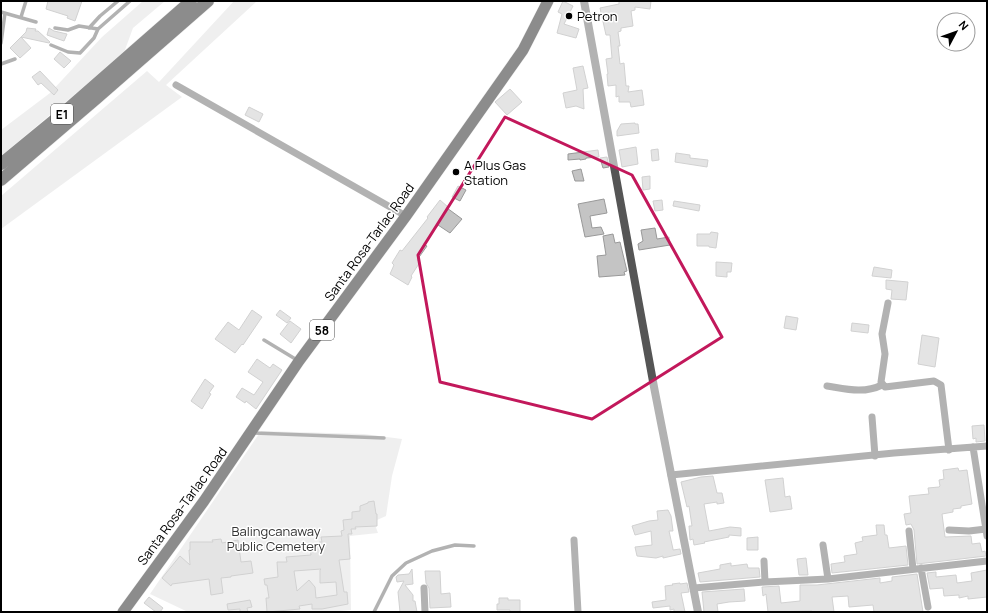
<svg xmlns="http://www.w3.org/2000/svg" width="988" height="613" font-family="Manrope,sans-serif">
<rect width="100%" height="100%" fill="#fff"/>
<path fill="#dcdcdc" d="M143,1H165L133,28L122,58L93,79L1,156V130L50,93L102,37Z
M234,1H257L166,85L182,97L1,229V196L147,71L159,82Z
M261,431L364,434L402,439L392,476L386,516L377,520L375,525L378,533L350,536L351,610L330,612H188L150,594Z"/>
<path fill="#c4c4c4" stroke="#999" fill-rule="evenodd" d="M48,1H82L75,21L67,18L68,16L46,9Z
M563,1L573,6L564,24L579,29L576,38L557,33L562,14L558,12Z
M619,1H651L650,9L635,7V10L631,11L633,26L621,28V31L618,32L620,46H618L620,64L624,63L626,86H629L628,92L642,90L644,105L631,107L630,102H619V96L616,97V85L608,86L607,74H608L606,59L612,58L610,35H606L600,8L619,4Z
M27,28L36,29L35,31H38L50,42L49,43L21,37L26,32Z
M49,28L54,31L67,34L64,41L47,35Z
M21,37L31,48L20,58L10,48Z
M60,52L71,61L64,68L54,59Z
M583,66L588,88L583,89L584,109L576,106L566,108L563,93L577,90L573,68Z
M40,71L58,90L54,95L41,83L38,85L32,77Z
M510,89L522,102L507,115L495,102Z
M249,107L263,114L259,122L245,115Z
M635,123V124H638L639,133L617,136V131L621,124Z
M636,147L638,164L622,167L619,150Z
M658,149L659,160L652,161L651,150Z
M598,150L599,157L586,158V159L580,160V159L568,160V154Z
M676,153L690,155V158L708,160L707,167L675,162Z
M607,157L609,167L603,168L600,158Z
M581,169L584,181H575L572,171Z
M650,176V189L643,190L642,177Z
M458,186L466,190L460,201L452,197Z
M604,199L607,213L590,216L592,228L601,227L604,234L585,237L578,204Z
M440,200L448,207L447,208L462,219L450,233L438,225L423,244L427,246L417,260L420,262L411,276L412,277L408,285L390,274L394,265L392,263L400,250L402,251L428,218L427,217Z
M662,200L663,210L655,211L653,201Z
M674,201L700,205L699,211L673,206Z
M655,228L657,239L669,237L670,245L639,250L638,244L643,241L641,230Z
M711,232L718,233L716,248L709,247V246H697V234H710Z
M613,234L615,243L620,242L627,271L624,272L625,275L599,277L597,256L606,255L603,236Z
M716,262L732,263L731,272H727V277L716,276Z
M874,267L892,270L891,278L872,276Z
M886,280L908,282L906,300L891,299L892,290L886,289Z
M252,310L262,317L243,345L242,344L235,353L215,339L228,322L239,330Z
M280,310L291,318L287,323L276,315Z
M786,316L798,318L796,330L784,328Z
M290,321L301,329L291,343L280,334Z
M852,323L869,325L868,333L851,331Z
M922,335L939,338L935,367L918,364Z
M257,359L270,368L273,364L282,370L256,409L246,401L245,403L236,397L242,388L254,395L263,382L248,372Z
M205,379L214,386L209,393L211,394L202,409L191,401Z
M984,425L985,441L976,442V438L973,439L972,426Z
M958,468L959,471L967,470L972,504L961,506V508L953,509V512L942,514L945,537L971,536L972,544L980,543L982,552L985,551L986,556L917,564L914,530L911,524L906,525L904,514L911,513L909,496L929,494L928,488L939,487L940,486L939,480L944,479L943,470Z
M713,476L717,493H722L724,503L717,504V502L704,504L709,531L730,527L741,528V536L729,535V537L704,542L705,543L694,545L693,539L690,540L689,526H692L689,506L687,507L681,482L701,477Z
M783,478L785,497L790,496L792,509L770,512L765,480Z
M374,501L376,514H377V526L355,527L356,529H351L352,534H348L350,559L339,560L344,592H347L348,604L322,609H312V604L299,606L300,609L267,612L266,598H269L267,585H265L264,579L278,577L277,562H287L286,557L311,555L310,545L319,544V542H322L321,537L342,536L341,531L344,530L343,520L352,519V512L360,511V506L368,503V502ZM321,569L320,570V583L336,582L337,595L316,598L315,587L309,580L297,591L294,571Z
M668,510L671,516L673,531H669L673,549V550L680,549L681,554L663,558V556L656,558L637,556L635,547L652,545L651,531L635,535L632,526L649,521L658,520L657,511Z
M876,525H884L885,535H887L889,548L906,546L908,565L832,573L831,564L845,562L844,556L857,554L855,543L863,541L862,537L877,535Z
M758,537V550H747V538Z
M221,539L222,543L238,540L241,562L251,561L253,573L231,576V577L221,578L223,593L211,595L209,579L172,584L171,586L162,578L180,556L190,565L189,550H190V542H213L212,540Z
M806,558L808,575H799L797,559Z
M731,563V566L747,564L748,568H759L760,577L700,582L698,573L720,569V565Z
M412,569L413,584L405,585L413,595V601H415L417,612H400L398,592L404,581L397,582L396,577L398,575L409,574Z
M987,570V597L968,599V596L959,598V595L944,596L943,588L930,589L927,573L936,572V577L956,575L957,583L972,581L971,573Z
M425,571H440L441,594L450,593L451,607L430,608L429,588L426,583Z
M917,574L923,612H874L873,605L849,607L848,596L832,597L834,612H812V611L768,612L766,594L763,596L762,587L779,586L781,603L800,601V585H817L880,578V583L892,581V577Z
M680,583V584L687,583L689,592L681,593L685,612H674V609L670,610V606L653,608L652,602L666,600L665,586L673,585L672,584Z
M744,589L745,601L729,602L717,604L718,612H704L702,592Z
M149,597L163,608L160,612H156L144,603Z
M499,598H508V600H520V612H510V610H497V604H499Z
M250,600L252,607L247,608L248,612H240V609L228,610L227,604Z"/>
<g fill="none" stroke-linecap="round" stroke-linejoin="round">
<defs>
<path id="trunk" d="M123,612L204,501L299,361L406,216L523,50L548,1"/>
<path id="motorway" d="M1,164L62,114L191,1
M1,180L97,98L208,1"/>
</defs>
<use href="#trunk" stroke="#dbdbdb" stroke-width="12"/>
<use href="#motorway" stroke="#dbdbdb" stroke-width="13"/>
<path stroke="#555" stroke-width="3.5" d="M1,12L36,22
M21,17L26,1
M55,28L68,30L79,26L98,29
M89,28L100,16L118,1
M1,43L5,13
M51,45L68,52L80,53L94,38L98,29L130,1
M1,64L15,59
M264,340L297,360
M253,433L384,438
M374,612L392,576L406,563L432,551L455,545L474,546"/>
<path stroke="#555" stroke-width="7" d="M176,85L406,216
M888,303L882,334L885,354L881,382L885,387L934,381L941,385L949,450
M827,386C846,389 864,394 882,385
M872,417L875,456
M973,447L987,536
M671,475L894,453L987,446
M949,530L969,531L986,529
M909,531L913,569
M574,540L578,612
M823,545L828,579
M764,561L765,582
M921,568L928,607
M424,588L425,612
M694,588L765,582L828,579L987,561"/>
<path stroke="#555" stroke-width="8" d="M584,1L654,387L698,612"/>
<use href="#trunk" stroke="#000" stroke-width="11"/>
<use href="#motorway" stroke="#000" stroke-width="12"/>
</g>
<path d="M0 0H988V613H0ZM505,117L632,175L722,337L592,419L440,382L418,255Z" fill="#fff" fill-opacity=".55" fill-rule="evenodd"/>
<path fill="none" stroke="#c2185b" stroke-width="3" stroke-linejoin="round" d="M505,117L632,175L722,337L592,419L440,382L418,255Z"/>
<g fill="#000" stroke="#fff" stroke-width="1.5">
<circle cx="569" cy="16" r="4"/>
<circle cx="456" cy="172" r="4"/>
</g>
<g text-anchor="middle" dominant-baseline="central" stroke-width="3" stroke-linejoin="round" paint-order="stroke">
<g fill="#fff" stroke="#4c4c4c" stroke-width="1">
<rect x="51" y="104" width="22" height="20" rx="3"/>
<rect x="310" y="320" width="24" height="20" rx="3"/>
</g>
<g font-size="12" font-weight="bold" fill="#000">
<text x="62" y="114">E1</text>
<text x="322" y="330">58</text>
</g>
<g font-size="13" fill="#000" stroke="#fff" text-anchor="start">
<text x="577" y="16">Petron</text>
<text x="464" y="165">A Plus Gas<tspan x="464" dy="15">Station</tspan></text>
</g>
<g font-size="13" fill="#000" stroke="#fff">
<text transform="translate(369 242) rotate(-54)">Santa Rosa-Tarlac Road</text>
<text transform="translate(182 506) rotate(-54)">Santa Rosa-Tarlac Road</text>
</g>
<g font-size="13" fill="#333" stroke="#fff">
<text x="276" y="531">Balingcanaway<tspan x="276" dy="15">Public Cemetery</tspan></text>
</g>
</g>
<rect width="988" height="613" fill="none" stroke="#000000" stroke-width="4"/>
<g transform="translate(956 32) rotate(49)"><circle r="19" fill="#ffffff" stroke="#999999"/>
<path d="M0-3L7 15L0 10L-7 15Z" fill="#000000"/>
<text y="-6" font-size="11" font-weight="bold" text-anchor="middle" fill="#000000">N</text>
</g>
</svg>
